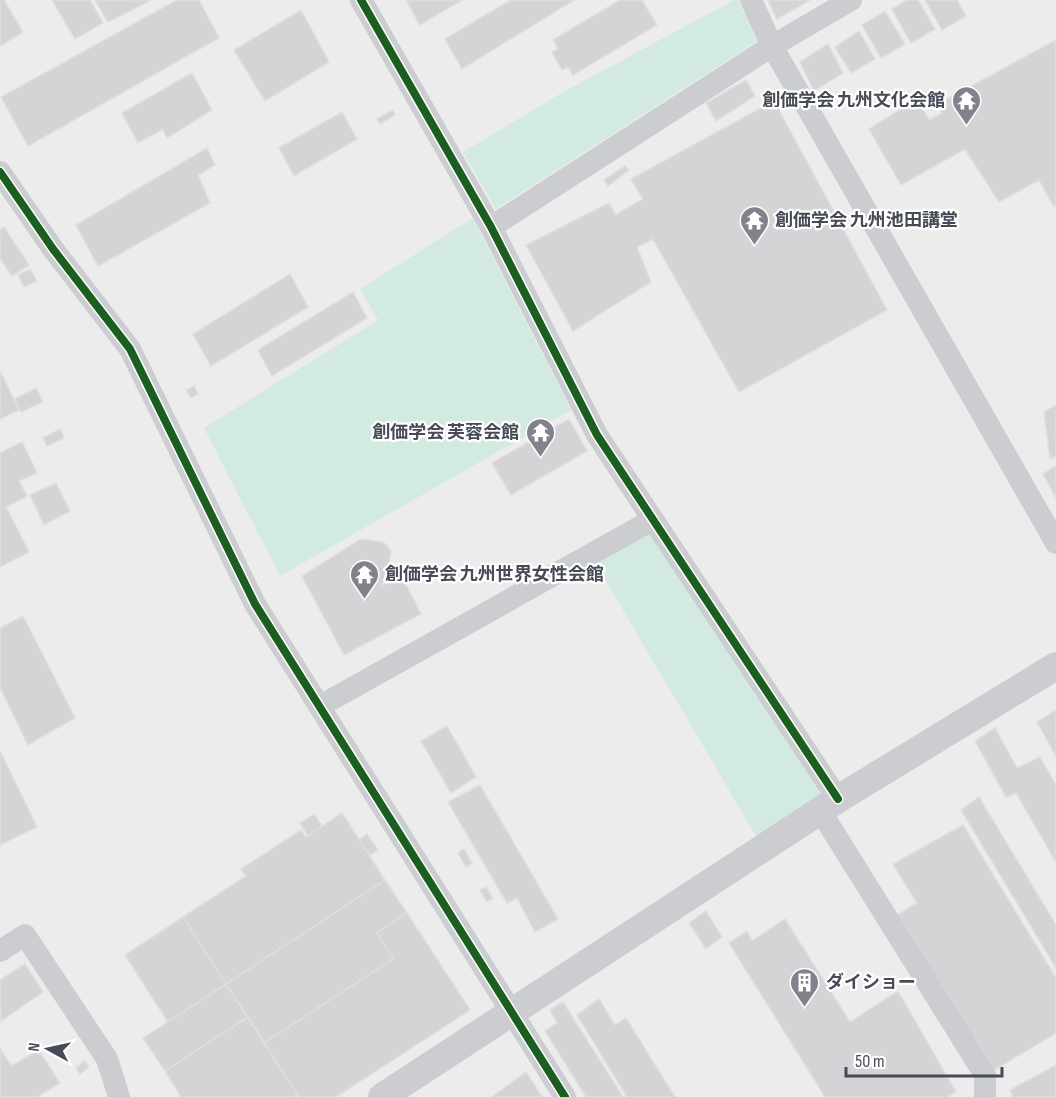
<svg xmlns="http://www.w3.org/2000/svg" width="1056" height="1097" font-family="'Sofia Sans Condensed','Noto Sans JP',sans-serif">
<rect width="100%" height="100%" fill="#edecec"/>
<path fill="#d2eae0" d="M734,0H738L757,41L496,209L463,152L565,91Z
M473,218L571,410L280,576L204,428L378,320L360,289Z
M650,531L823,795L758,839L594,561Z"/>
<path fill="#d4d4d7" stroke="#dededf" stroke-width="1.5" d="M0,0H4L23,32L0,46Z
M52,0H90L103,23L75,39Z
M95,0H151L108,22Z
M177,0H199L219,38L28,146L1,97Z
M406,0H462L420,25Z
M511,0H574L462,69L445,39Z
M620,0H642L657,25L573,75L568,67L562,70L552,52L558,49L553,40Z
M768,0H810L777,19Z
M907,0H918L935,29L911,43L892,9Z
M925,0H957L966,16L942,30Z
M301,10L329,62L265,101L234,50Z
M885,11L905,44L881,58L862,25Z
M859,31L875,59L851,73L835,47Z
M1056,40V205L1054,207L1039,180L999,202L965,149L901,185L869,129L917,99L929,120L942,113L938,104Z
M828,44L843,73L814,91L800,62Z
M192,73L212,110L167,138L163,129L138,143L122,113Z
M746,80L755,96L716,121L706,103Z
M774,101L887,310L739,392L653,239L637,247L651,282L573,331L526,245L609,203L616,215L643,199L631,179Z
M393,110L395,115L380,124L377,119Z
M342,112L357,139L294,176L279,148Z
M207,148L215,165L198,175L210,203L98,266L76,225Z
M625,166L629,170L608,186L604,180Z
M4,227L29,265L12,276L0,258V230Z
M30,269L37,281L24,287L18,275Z
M290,274L308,307L211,366L193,334Z
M353,292L367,318L272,376L258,350Z
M0,371L19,410L0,419Z
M194,386L198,394L191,398L186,390Z
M36,388L43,402L21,412L15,399Z
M1056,405V456L1050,459L1044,412Z
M569,419L587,451L511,495L492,463Z
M60,429L64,438L47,446L43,438Z
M22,442L37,473L19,481L27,496L6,507L29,552L0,567V453Z
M1056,466V498L1043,474Z
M56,483L70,511L44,525L30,495Z
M361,539L383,542L391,550L388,573L381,586L402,577L421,614L344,655L302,576Z
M23,616L75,718L28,745L0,687V628Z
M1056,710V756L1037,722Z
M447,726L476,777L451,793L421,741Z
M995,728L1017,768L1040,757L1056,785V862L1016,793L1006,797L975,741Z
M0,751L37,827L0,845Z
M480,785L558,919L535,932L517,898L507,903L448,802Z
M979,797L1056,925V968L961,810Z
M342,813L385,880L226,984L183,917L246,876L241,869L301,830L306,837Z
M314,814L322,826L308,836L300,823Z
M963,825L1056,978V1033L994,1070L897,915L917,903L893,864Z
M367,834L378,850L370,855L359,840Z
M464,849L472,863L466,867L458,853Z
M385,880L407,913L377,933L393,959L264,1043L226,984Z
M486,887L493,898L487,902L480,890Z
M706,911L722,937L706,949L689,923Z
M407,913L470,1010L336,1097H299L264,1043L393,959L377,933Z
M183,917L226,984L168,1022L125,955Z
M785,919L850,1022L898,991L956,1092L947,1097H825L729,943L747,931L752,941Z
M25,964L43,992L1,1021L0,980Z
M226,984L248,1017L165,1071L143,1038Z
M599,999L615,1025L626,1018L675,1097H627L577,1015Z
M563,1002L623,1097H586L545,1031L557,1023L550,1010Z
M248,1017L297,1094L293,1097H181L165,1071Z
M0,1048L11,1066L39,1050L60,1083L37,1097H0Z
M85,1061L89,1067L80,1074L76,1068Z
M1056,1065V1097H1013L1010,1090Z
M526,1072L542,1097H492Z"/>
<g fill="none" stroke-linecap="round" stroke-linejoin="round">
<path stroke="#cbcdd0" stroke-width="22" d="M361,0L491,227L597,435L838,799
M751,0L772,46L1056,543
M0,172L53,249L130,349L255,604L565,1097
M491,227L772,46L851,0
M320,706L652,520
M821,812L985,1075V1097
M0,951L25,935L107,1059L119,1097"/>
<path stroke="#cbcdd0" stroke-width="28" d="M382,1097L838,799L1056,666"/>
<defs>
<path id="cycleway" d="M361,0L491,227L597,435L838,799
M0,172L53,249L130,349L255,604L565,1097"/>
</defs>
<use href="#cycleway" stroke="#fff" stroke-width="11"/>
<use href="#cycleway" stroke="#1b5e20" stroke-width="8"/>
</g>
<defs>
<symbol id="temple-pin" viewBox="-11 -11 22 30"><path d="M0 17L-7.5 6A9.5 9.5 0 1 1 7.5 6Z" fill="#80838b" stroke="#fff"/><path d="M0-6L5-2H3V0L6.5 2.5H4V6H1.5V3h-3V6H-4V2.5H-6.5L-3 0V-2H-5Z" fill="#fff"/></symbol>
<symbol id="building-pin" viewBox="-11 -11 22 30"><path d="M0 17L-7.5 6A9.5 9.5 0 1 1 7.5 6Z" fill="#80838b" stroke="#fff"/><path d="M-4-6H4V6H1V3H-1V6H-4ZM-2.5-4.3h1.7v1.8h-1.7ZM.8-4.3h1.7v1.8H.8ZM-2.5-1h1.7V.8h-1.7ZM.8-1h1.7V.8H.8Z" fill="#fff"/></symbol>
</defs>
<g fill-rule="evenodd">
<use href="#temple-pin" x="950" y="84" width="33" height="45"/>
<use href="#temple-pin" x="738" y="204" width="33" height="45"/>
<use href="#temple-pin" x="524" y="416" width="33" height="45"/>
<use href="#temple-pin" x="348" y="558" width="33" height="45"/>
<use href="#building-pin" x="788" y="966" width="33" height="45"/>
</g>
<g text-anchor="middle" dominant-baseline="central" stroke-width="4.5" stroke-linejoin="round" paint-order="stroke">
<g font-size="18" font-weight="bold" fill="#464b57" stroke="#fff" text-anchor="start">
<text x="945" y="100" text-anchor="end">創価学会 九州文化会館</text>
<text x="775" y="220">創価学会 九州池田講堂</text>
<text x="519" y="432" text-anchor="end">創価学会 芙蓉会館</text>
<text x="385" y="574">創価学会 九州世界女性会館</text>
<text x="826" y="982">ダイショー</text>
</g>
</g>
<g transform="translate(48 1049) rotate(278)" stroke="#ffffff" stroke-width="4.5" paint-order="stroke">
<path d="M0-4.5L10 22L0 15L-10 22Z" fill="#464b57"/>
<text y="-9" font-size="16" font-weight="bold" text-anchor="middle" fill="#464b57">N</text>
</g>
<path d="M846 1067v9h156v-9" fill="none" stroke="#464b57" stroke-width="3"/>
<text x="855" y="1067" font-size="18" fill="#464b57" stroke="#ffffff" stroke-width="4.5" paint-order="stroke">50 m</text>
</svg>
